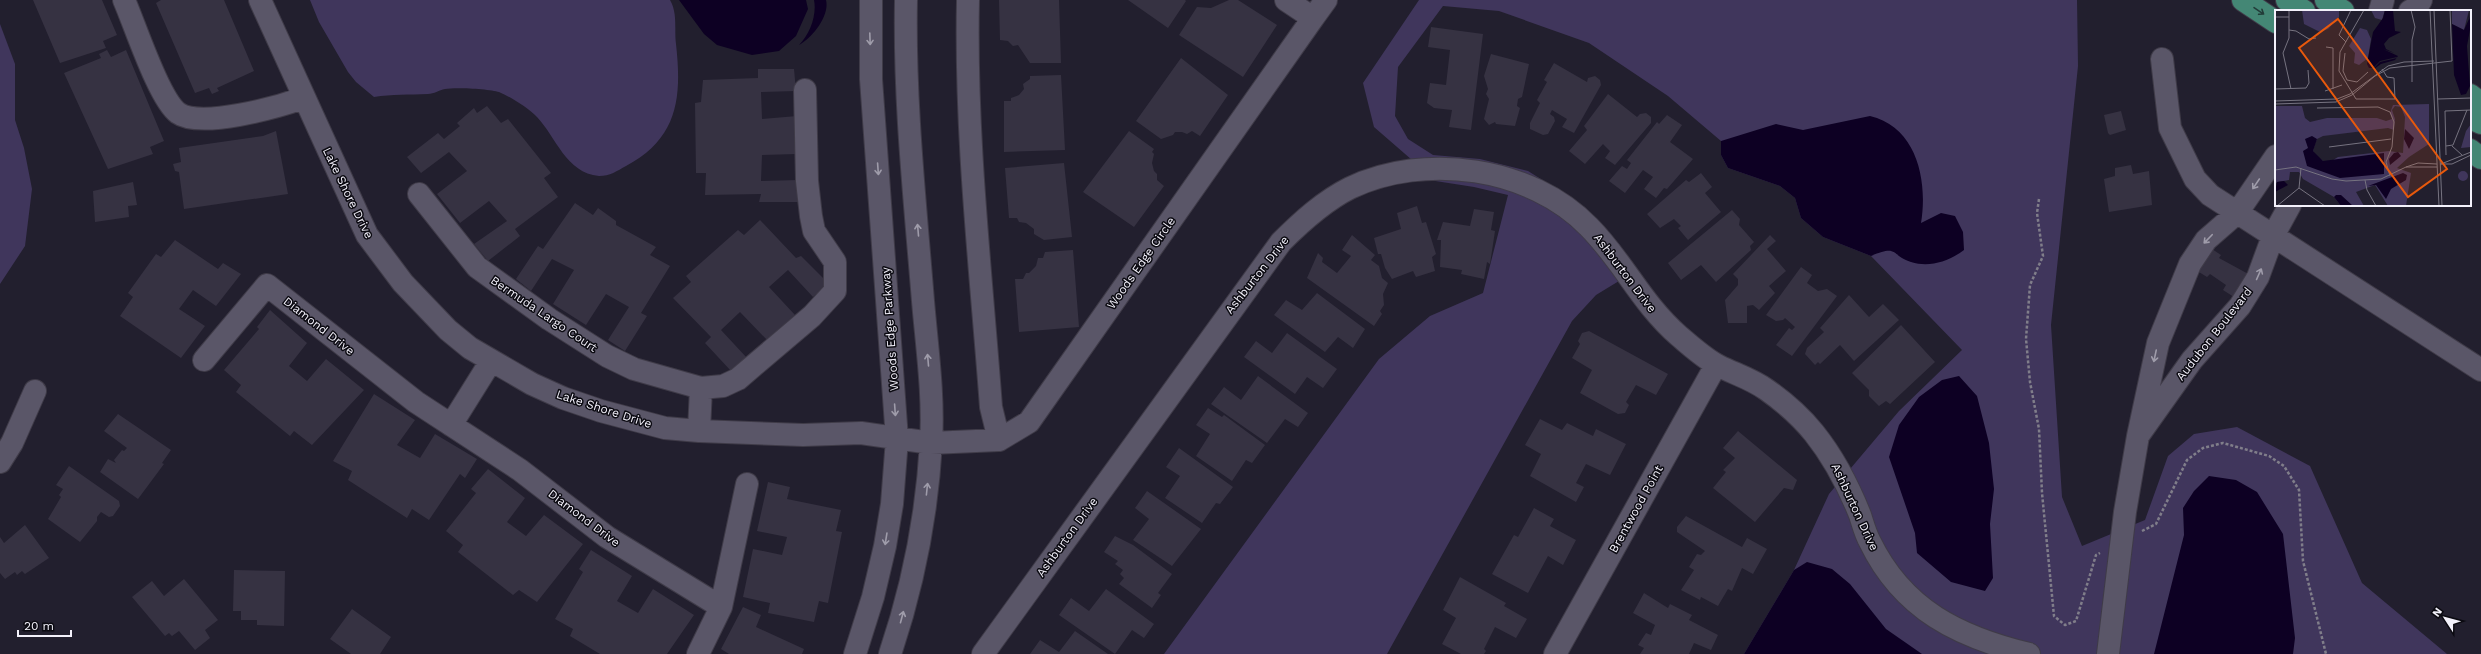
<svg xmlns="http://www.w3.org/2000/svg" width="2481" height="654" font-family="'Work Sans',sans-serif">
<rect width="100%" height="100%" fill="#221f2e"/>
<path fill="#40365c" d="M310,0H670C678,14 674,29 676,44C682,98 678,138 626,166C617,171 610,176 599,176C566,173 556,137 537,117C528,108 511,97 499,92C490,89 455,87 445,89C439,90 434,94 428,94C409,95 392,94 374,97L356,82L348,72L319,22Z
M1419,0H2077L2078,66L2051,325L2062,497L2082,546L2145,520L2168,456L2194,434L2237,427L2310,466L2362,583L2447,654H1744L1794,570L1829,494L1899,411L1962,350L1871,256L1823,237L1801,218L1795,198L1780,186L1728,168L1721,155V141L1668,96L1589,43L1499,11L1443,6L1398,67L1395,116L1408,139L1433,155L1480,159L1528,171L1576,201L1619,244L1637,270L1596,295L1572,321L1387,654H1164L1379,359L1430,316L1483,293L1508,195L1474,187L1429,180L1412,160L1374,127L1363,83Z
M0,24L15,64V120L24,148L32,189L25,246L0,284Z"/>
<path fill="#0d0023" d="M679,0H806L808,9L796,36L779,51L752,55L717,45L704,34Z
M814,0H826C830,16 812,38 799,45C810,34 817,15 814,0Z
M1870,116C1917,127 1928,181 1921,223L1941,213L1955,216L1963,232L1964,250C1949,261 1930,268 1911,262C1891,256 1899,244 1871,256L1823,237L1801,218L1795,198L1780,186L1728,168L1721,155V141L1776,124L1803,130Z
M1959,376L1977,396L1989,443L1994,489L1990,524L1993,578L1985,591L1951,582L1917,553L1915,533L1889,457L1899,425L1919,397L1942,380Z
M2209,476L2236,480L2257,492L2283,534L2295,638L2293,654H2154L2184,535L2183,508L2194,491Z
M1807,562L1832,569L1850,584L1886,629L1922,654H1744L1794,570Z"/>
<path fill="#363242" d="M33,0H102L117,35L103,41L106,48L60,63Z
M161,0H224L254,71L217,88L219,91L212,94L209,88L195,93L156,3Z
M999,0H1059L1061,63H1030L1018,45L1013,46L1008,41L1000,40Z
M1128,0H1185L1186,1L1168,28Z
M1229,0H1238L1277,25L1243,77L1179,35L1197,7L1211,8Z
M1431,27L1483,34L1471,130L1449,127L1452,110L1434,108L1427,103L1430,83L1446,85L1450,50L1428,47Z
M107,50L111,57L126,50L164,141L150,147L153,154L108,169L64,73L101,58L99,54Z
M1491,54L1529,64L1522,97L1518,99L1517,106L1520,108L1515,126L1496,124L1495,122L1489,125L1484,119L1489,99L1486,94L1488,89L1484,76Z
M1181,58L1228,95L1200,136L1192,131L1187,134L1182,132H1175L1173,135L1161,139L1136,121Z
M1554,63L1587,82L1588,78L1595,76L1600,80L1601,85L1574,133L1562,127L1567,119L1552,110L1550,114L1554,117L1555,121L1548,134L1543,135L1530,129V123L1540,103L1537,100L1547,82L1544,80Z
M758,69H794L796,91L761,92L762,119L797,116V154L762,155L761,181L798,180L801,202H759L761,194L705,195L706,173H696L695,103L701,102L703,80L758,78Z
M1061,75L1065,150L1004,152V101H1011V98L1019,95L1024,89L1023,84L1030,79V76Z
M1608,94L1637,117L1640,114L1646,113L1651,117V123L1615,165L1605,158L1610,151L1603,144L1585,164L1569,151L1587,130L1584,126Z
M487,106L501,123L508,119L551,173L544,178L558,197L515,229L520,236L488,261L474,244L507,221L489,201L460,223L437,194L467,171L449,152L421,173L407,157L438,133L444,139L460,126L457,123L474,108L477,113Z
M2121,111L2126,130L2110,135L2108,133L2104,115Z
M1667,115L1682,125L1670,142L1693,159L1667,189L1664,188L1656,198L1644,189L1653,177L1643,170L1625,193L1609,181L1622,166L1627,169L1631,163L1627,160L1657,122L1659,124Z
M276,131L288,194L184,209L179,172L175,171L173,164L181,162L179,148L263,136Z
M1129,131L1154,149L1152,152L1154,154L1152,163L1154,171L1157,174V180L1164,186L1134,227L1083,192Z
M1064,163L1072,237L1044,240L1034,234V229L1026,223L1019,222L1017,218H1009L1005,168Z
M2131,165L2133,174L2149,171L2152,205L2109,212L2104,179L2115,176V168Z
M1701,173L1712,187L1705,193L1721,212L1688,240L1678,228L1681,226L1674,219L1660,228L1647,214L1686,180L1689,182Z
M133,182L137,205L128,206L129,217L95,222L93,191Z
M575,203L593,215L598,208L616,221V225L656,247L650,255L670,266L641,313L647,316L625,351L608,340L629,307L606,294L586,325L553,304L574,270L552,259L531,291L516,279L538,246L543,249Z
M1417,206L1422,223L1426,222L1436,254L1432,257L1435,271L1416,277L1413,271L1392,279L1385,268L1381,254H1378L1374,238L1401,229L1397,213Z
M1474,209L1494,212L1491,230L1495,231L1490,264L1487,262L1484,279L1461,274L1462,270L1440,267L1441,240H1437L1443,222L1470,226Z
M1732,210L1740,219L1739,225L1754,242L1750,246L1751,250L1716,282L1701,265L1681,280L1668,263Z
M760,220L796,258L801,256L829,284L813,297L788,270L769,287L795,315L767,340L740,312L721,330L747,358L731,371L705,343L711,337L673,298L691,282L686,276L738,230L744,235Z
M1352,235L1375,255L1371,260L1379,266L1382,278L1388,283L1383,294L1384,305L1380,311L1382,314L1374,326L1307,278L1318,253L1323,258L1322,262L1337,273L1351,256L1342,250Z
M1770,235L1776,241L1767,249L1786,271L1769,286L1775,293L1759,310L1753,305L1747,306V323H1728L1725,300L1738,285V279L1733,274Z
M175,240L218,269L223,263L241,274L216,306L193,290L179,309L205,326L181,358L120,316L133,297L128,293L156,254L161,257Z
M2209,247L2221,255L2219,258L2252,276L2237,299L2223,290L2226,285L2210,274L2207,277L2194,269Z
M1073,250L1079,327L1019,332L1015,279H1023L1026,273H1029L1036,266L1038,258H1043L1045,252Z
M1801,267L1812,275L1807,283L1818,291L1827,289L1837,296L1792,356L1776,345L1789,328L1792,330L1795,327L1785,318L1783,320L1776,321L1766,315Z
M1317,293L1365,329L1353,348L1338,337L1325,352L1274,315L1286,300L1302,310Z
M1849,295L1869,317L1883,304L1899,320L1854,361L1840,345L1820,364L1818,362L1815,365L1805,354L1807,348L1824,332L1820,328Z
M270,310L307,343L289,366L307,381L326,359L364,390L312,445L294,431L290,436L236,392L241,385L224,370L259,329L257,327Z
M1901,325L1935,362L1890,404L1886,401L1879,406L1869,396V390L1852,373Z
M1589,331L1668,374L1656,395L1636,385L1626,402L1629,405L1625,413L1618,414L1580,393L1592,370L1572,358L1580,344L1578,341L1582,333Z
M1287,333L1337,369L1323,388L1307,377L1295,394L1244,357L1256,341L1272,353Z
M1258,376L1308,413L1298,427L1285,419L1267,443L1211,404L1224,387L1241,400Z
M374,394L415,420L397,445L420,458L435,434L477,459L465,478L460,474L429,520L412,509L407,518L348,480L352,471L333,461Z
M1208,408L1222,417L1224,415L1265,445L1252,463L1246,460L1232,481L1196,456L1210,434L1196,425Z
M118,414L171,450L162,463L164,464L138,499L100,472L108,459L116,463L114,460L122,450L124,451L127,448L104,431Z
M1540,419L1562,430L1567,423L1593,436L1596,429L1626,444L1610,475L1586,464L1576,483L1584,487L1576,502L1530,476L1541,454L1525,445Z
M1738,431L1797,480L1793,490L1784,488L1755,522L1713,488L1726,472L1723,470L1735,458L1723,448Z
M1179,448L1233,487L1220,504L1216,503L1202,523L1165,498L1180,476L1166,467Z
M69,466L119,501L120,506L113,516L109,517L101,512L97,517V521L80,542L48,519L61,497L59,495L63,489L56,485Z
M488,469L525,498L507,522L526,536L544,515L583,544L537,602L519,590L513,595L458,552L463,545L446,531L476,493L471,489Z
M768,482L790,487L787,499L841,510L836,531L842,532L828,603L819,601L814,622L768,613L770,603L743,597L753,549L782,555L787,537L757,531Z
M1147,491L1201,529L1172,566L1133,540L1149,519L1135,508Z
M1534,508L1554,519L1550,526L1576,540L1563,565L1548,556L1528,593L1492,574L1514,535L1518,537Z
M1686,516L1742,547L1747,538L1767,549L1753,574L1742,568L1732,591L1728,589L1718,606L1701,597L1700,600L1681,590L1694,570L1689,567L1697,554L1701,555L1705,551L1677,532V527Z
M25,525L49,558L25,574L22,571L17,575L15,572L5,579L0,573V537L4,543Z
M1115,536L1133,545L1172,574L1158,593L1161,595L1152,608L1119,584L1124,578L1120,574L1123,570L1115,564L1118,561L1104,552Z
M591,550L632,576L617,601L638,613L653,589L694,615L667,654H600L570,636L573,629L555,619L583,572L579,569Z
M234,570L285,571L284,626L257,625V620H241V611H233Z
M1460,577L1506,603L1504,606L1527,619L1516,638L1495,627L1484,649L1486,651L1484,654H1461L1442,644L1456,618L1443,610Z
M184,579L218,620L205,630L210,638L195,650L179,631L172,636L169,633L165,636L132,597L152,581L164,596Z
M1106,589L1154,624L1144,638L1132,630L1115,654L1059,615L1071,598L1089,611Z
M1644,593L1668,608L1670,604L1692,615L1689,620L1718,635L1711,650L1694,643L1689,654H1640L1644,648L1638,645L1646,633L1651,635L1655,625L1633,613Z
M743,607L761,615L756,627L804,649L802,654H729L721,649Z
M352,609L391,637L380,654H351L330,639Z
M1075,631L1108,654H1030L1040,640L1059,652Z"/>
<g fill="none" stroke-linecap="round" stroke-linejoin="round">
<defs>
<path id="minor" d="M124,0C135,25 159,99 178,113C200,129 278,107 303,98
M260,0L367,235L403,283L448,330L470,348L532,384L563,398L601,411L665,428L699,431L803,435L861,433L931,443L999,440L1029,422L1313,18L1286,0
M968,0C965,136 981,272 991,407L999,440
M2380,11L2383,0
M2410,11L2417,7L2421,0
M1313,18L1326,0
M2162,59L2170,128L2195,179L2210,195L2481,370
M2276,156L2237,213L2206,240L2190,264L2158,343L2138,436L2192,360L2240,306L2258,277L2273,236L2290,205
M419,194L477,267L549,319L607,356L634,369L701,388L723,386L738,379L812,316L835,291V262L814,231L811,216L807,181L805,90
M204,360L267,285L416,402L520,470L607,537L721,607
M451,425L491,361
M699,431L701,388
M0,462L12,443L35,391
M698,654L721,607L747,484
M855,654L873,597L885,546L892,504L897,439L871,79V0
M890,654C913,586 927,515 931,443C934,396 927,348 923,301C915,201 904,101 906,0
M983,654L1281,242C1302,221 1324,201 1350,188C1425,152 1531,167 1589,227C1623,261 1641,303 1679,336C1691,346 1705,359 1719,366C1735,374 1752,379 1767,390C1784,402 1801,417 1814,433C1834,458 1848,485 1860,515C1863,524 1865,533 1870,542C1903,610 1959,637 2029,654
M1555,654L1716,365
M2108,654L2125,512L2138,436"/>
<path id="major" d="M2243,0L2276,22
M2287,0L2304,11
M2326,0L2343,11
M2470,95L2481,103
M2470,118L2481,123
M2470,150L2481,158"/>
</defs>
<use href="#minor" stroke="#3f3b48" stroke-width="24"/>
<use href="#major" stroke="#3f3b48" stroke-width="24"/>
<path stroke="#807e8a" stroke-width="2.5" stroke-dasharray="3 2" stroke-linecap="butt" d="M2039,199L2037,213L2043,256L2030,285L2026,339L2030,382L2039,429L2042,493L2054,616L2065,625L2076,621L2096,555L2100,553
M2142,531L2156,524L2187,460L2203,448L2223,443L2269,456L2284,466L2299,490L2303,561L2326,654"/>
<use href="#minor" stroke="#5a5668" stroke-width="22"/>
<use href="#major" stroke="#448775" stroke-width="22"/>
</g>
<defs><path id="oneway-shaft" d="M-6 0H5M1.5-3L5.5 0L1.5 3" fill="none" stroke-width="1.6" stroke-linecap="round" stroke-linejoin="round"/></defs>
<use stroke="#223c39" href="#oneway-shaft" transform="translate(2259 11) rotate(34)"/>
<g stroke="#9f9caa">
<use href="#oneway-shaft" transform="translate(870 39) rotate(88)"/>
<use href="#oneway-shaft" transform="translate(878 169) rotate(86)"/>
<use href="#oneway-shaft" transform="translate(2256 184) rotate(124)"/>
<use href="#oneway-shaft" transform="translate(918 230) rotate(-95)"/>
<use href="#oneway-shaft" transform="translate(2208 239) rotate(134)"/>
<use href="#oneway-shaft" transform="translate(2259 274) rotate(-66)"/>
<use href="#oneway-shaft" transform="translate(2155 356) rotate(102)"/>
<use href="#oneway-shaft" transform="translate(928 360) rotate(-95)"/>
<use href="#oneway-shaft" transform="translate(895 410) rotate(86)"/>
<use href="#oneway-shaft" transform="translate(927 489) rotate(-84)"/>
<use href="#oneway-shaft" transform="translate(886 539) rotate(99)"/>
<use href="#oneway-shaft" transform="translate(902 617) rotate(-75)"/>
</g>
<g text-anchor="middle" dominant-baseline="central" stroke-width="3" stroke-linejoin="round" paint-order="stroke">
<g font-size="12" fill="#f3f1fb" stroke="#0b0a11">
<text transform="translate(348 193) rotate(64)">Lake Shore Drive</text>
<text transform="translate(1141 263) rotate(-55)">Woods Edge Circle</text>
<text transform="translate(1625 273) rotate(53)">Ashburton Drive</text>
<text transform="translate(1257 275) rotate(-52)">Ashburton Drive</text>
<text transform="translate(544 314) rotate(34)">Bermuda Largo Court</text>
<text transform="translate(319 326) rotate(38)">Diamond Drive</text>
<text transform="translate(890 329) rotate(-94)">Woods Edge Parkway</text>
<text transform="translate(2214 334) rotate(-52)">Audubon Boulevard</text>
<text transform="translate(604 409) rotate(18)">Lake Shore Drive</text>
<text transform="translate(1855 507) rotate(65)">Ashburton Drive</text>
<text transform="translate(1636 509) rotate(-61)">Brentwood Point</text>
<text transform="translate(584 518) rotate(37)">Diamond Drive</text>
<text transform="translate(1067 537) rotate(-54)">Ashburton Drive</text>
</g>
</g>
<g transform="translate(2275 10)">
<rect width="196" height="196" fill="#221f2e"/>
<path d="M27,0H64V7L53,19L45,22L29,14ZM96,0H110L107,10L100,8ZM177,0H194L189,20L177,14ZM85,18L92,20L96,29L93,48L84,55L79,53L80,43L74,36ZM154,94V134L134,147L122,158L136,163L131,196H113L100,175L81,182L89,196H66L59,187L28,169L24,162H15L14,170L2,172L0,175V96H27L30,108L35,112L52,108H102L111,111L117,109L115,103L118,95ZM120,96L126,97L130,107L128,143L114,141L63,147L55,152L48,151L41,146L38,141L40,134L42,129L48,126L113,118L119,120L120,109L117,100ZM196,114V137L186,138L191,121ZM183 166a5 5 0 1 1 10 0a5 5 0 1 1-10 0Z" fill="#40365c" fill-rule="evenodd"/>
<path d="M110,0H118L120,21L126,22L114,28L109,34L111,39L119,43L108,39L123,46L120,50L106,54L99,59L96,60L98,59L105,52L122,48V47L105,51L98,58H94L92,54L98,22L108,8ZM193,3L196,14L192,36L195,76L191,84L186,85L179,65L177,14L189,20L194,9ZM130,119L139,128L134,139L129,129ZM37,126L42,129L38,141L48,151L109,143V164L65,168L32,156L28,141L33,138L30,129ZM123,142L126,146L115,155L114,149L119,143ZM128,163L132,165L131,170L116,179L111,189L101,175L93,176ZM9,171L13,175L0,182L2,172ZM61,185H66L78,196H66L59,187Z" fill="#0d0023"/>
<path fill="none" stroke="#767380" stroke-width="1" d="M14,0V28L8,43L16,79M89,0L65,42L64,61L81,89H120L119,68L112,67L107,59M136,0L140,17L137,30V72M155,0L164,196M159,0L167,196M0,7H14M14,20L21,21L34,29L41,28M71,32L64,25L76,0M51,37L58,38V79M70,43L68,61L72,70L82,72L93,62M0,79L31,78L34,73L33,60M50,81L67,75M163,89L196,88M0,91L62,89L75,84L113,56L129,52L159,51M0,94L61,92L77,85L100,66L115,58L177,51L175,0M42,98L103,97L115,102L119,112L117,137L111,152L115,166M171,136L178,135L192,100M177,136L187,145M54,137L116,129M171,145L170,101L196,100M162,154L143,153L131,157H162M165,154H177L196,145M166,154L196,142M0,160L21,157L57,169L71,171L106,169L131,157M90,170L92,180L101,196M24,178L50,196M2,196L24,178L26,158"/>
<path fill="#e8590c" fill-opacity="0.15" stroke="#e8590c" stroke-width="2" d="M63,9L172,159L133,187L24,38Z"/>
<rect width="196" height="196" fill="none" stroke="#f3f1fb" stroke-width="2"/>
</g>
<g transform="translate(2445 618) rotate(306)" stroke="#0b0a11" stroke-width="3" paint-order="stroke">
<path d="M0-3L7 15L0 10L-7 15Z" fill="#f3f1fb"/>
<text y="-6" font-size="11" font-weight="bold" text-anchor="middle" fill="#f3f1fb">N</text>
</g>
<path d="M18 630v6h53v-6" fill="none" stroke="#f3f1fb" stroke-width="2"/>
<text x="24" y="630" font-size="12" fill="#f3f1fb" stroke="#0b0a11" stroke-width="3" paint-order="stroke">20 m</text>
</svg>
